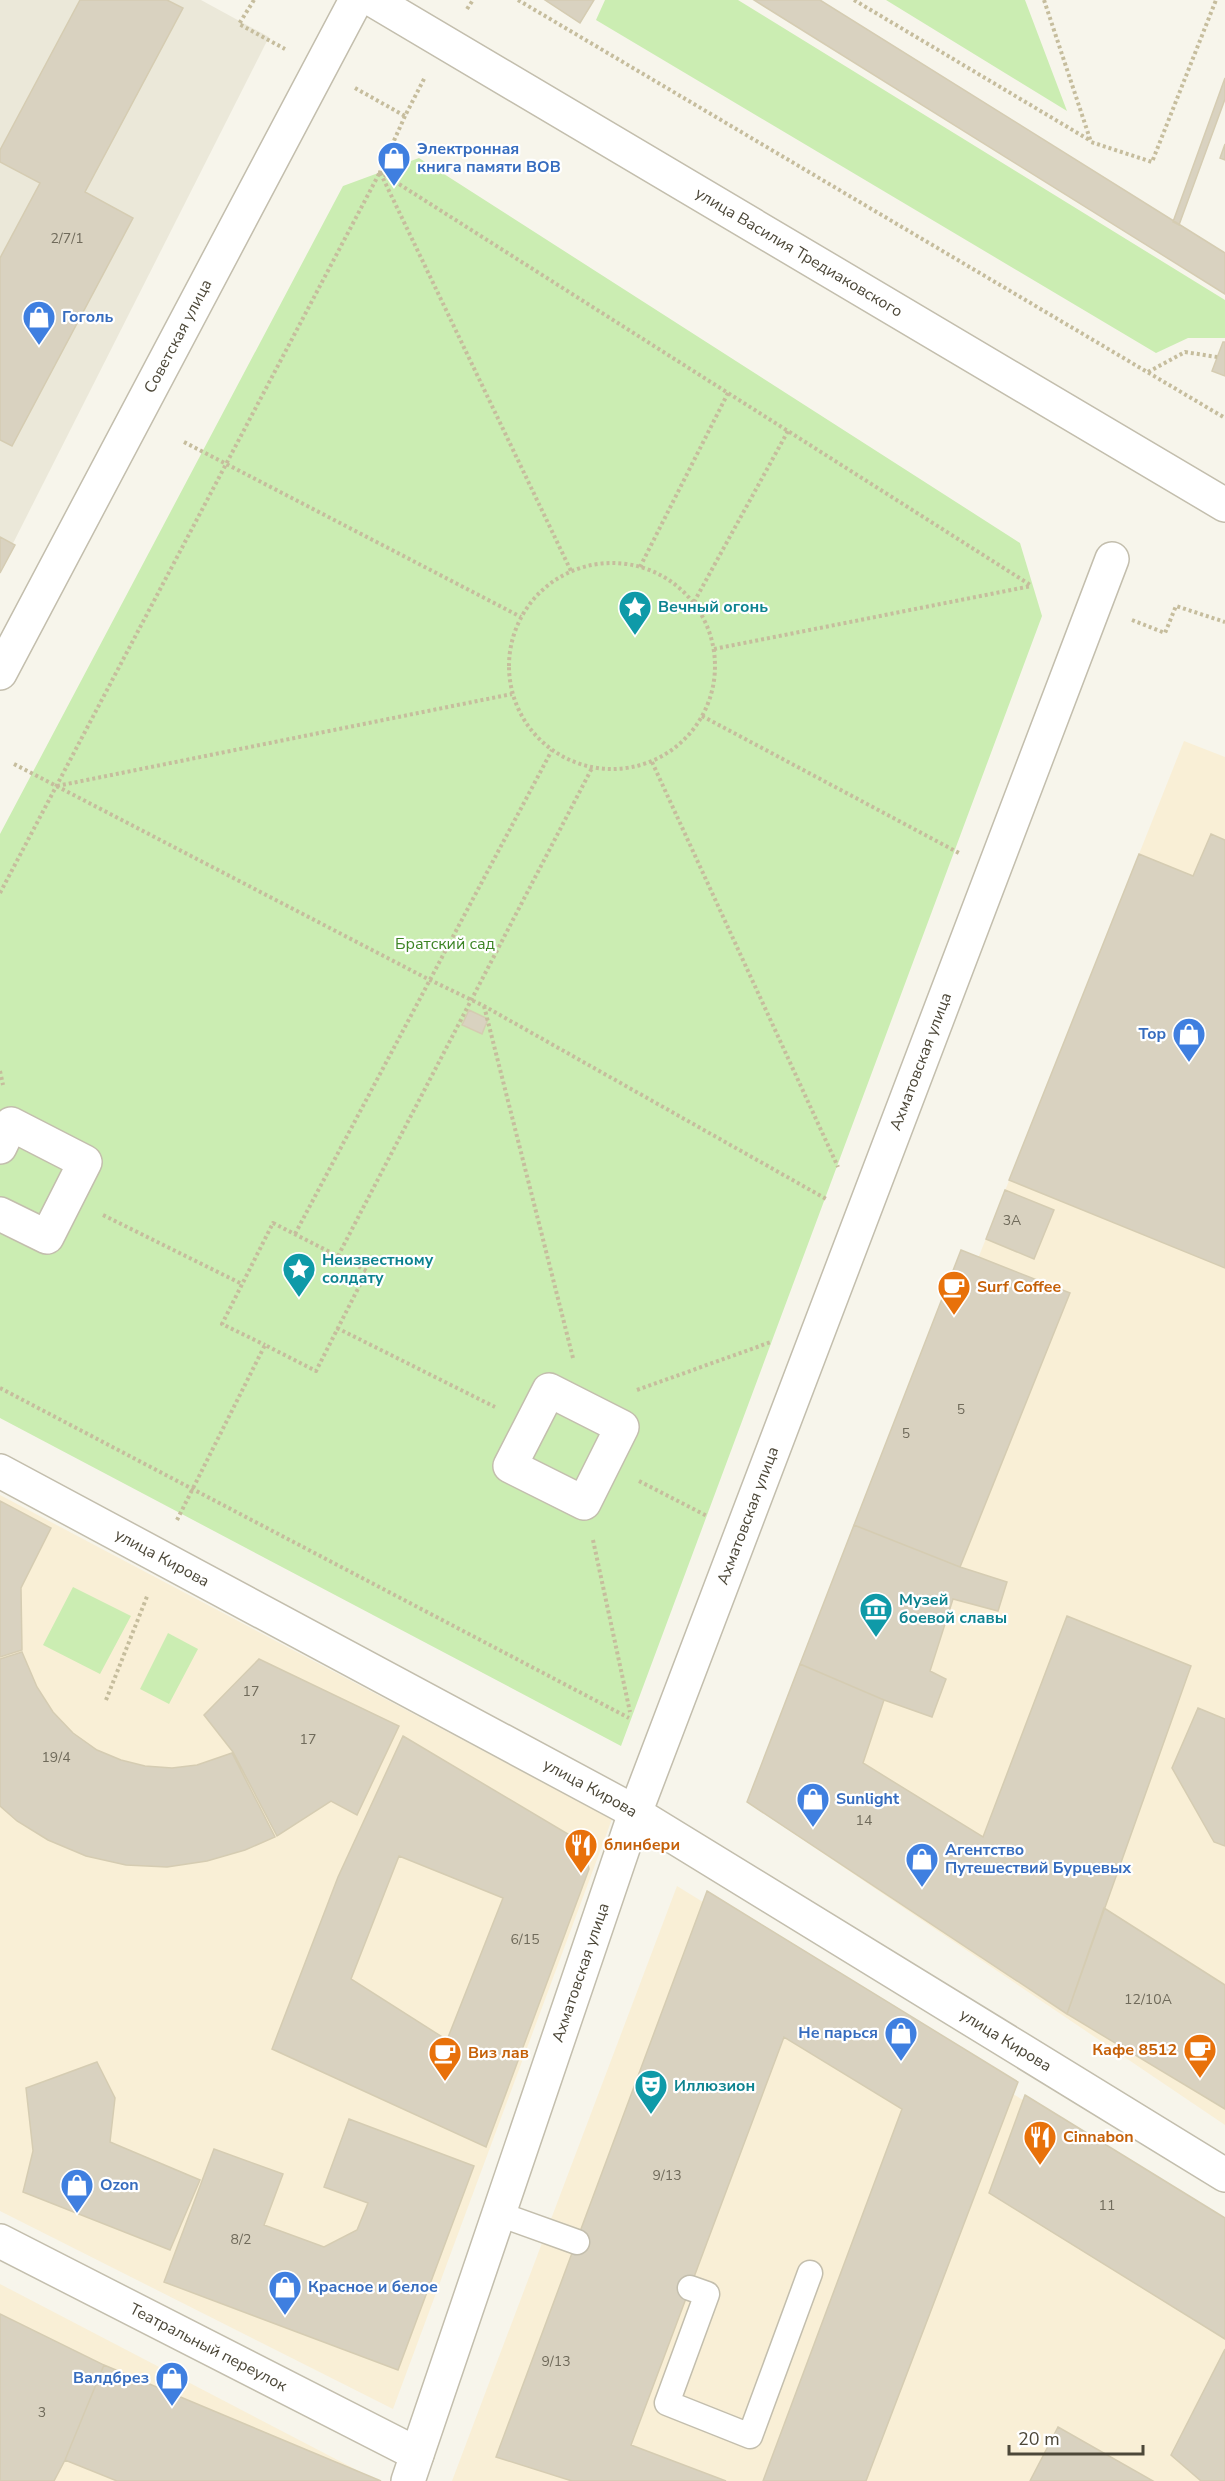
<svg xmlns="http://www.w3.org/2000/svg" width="1225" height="2481" font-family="'Nunito Sans',sans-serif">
<rect width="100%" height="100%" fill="#f7f5eb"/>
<path fill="#ebe8d9" d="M0,0H201L269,37L0,569Z"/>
<path fill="#f9efd6" d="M1184,741L1225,757V2125L747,1802L854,1525L979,1256Z
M0,1495L612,1819L393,2409L0,2211Z
M677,1886L1225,2225V2481H452Z
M0,2284L376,2480V2481H0Z"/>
<path fill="#cbedb2" d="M605,0H738L1225,300V338H1188L1156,353L596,20Z
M886,0H1025L1067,111Z
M419,158L1020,543L1042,616L621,1746L0,1418V834L343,186Z
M73,1587L131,1616L100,1674L43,1645Z
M168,1633L198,1649L169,1704L140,1689Z"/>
<path fill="#d9d2c0" stroke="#d5ccb2" stroke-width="1.5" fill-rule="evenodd" d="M80,0H167L183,8L85,192L133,218L12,446L0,440V258L40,183L0,162V150Z
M545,0H594L580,23Z
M754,0H820L1225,253V294Z
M1225,78V99L1179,225L1173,222Z
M1225,144V160L1220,158Z
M1223,342H1225V376L1212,371Z
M0,537L15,545L0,573Z
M1211,834L1225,840V1268L1009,1180L1139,854L1193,876Z
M469,1010L488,1019L482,1034L462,1025Z
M1005,1190L1054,1210L1034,1259L986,1239Z
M961,1250L1070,1293L960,1567L854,1525Z
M0,1501L51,1528L21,1588L22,1650L0,1657Z
M854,1525L960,1567L1007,1582L998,1611L953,1599L930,1671L946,1679L932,1717L884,1700L800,1664Z
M1067,1616L1191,1666L1067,2014L747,1802L800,1664L884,1700L863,1763L983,1837Z
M22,1652L37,1687L53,1712L73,1733L97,1750L121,1760L145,1766L172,1768L197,1765L232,1753L275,1837L245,1850L207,1861L167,1867L126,1865L86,1856L48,1840L17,1821L0,1806V1659Z
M259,1659L399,1726L357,1815L331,1801L277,1836L233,1752L204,1715Z
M1198,1708L1225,1719V1846L1214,1842L1172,1768Z
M403,1736L583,1843L589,1869L486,2147L272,2049L338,1877ZM399,1856L503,1898L447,2040L351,1979Z
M707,1891L1018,2082L866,2481H763L902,2109L784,2037L631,2445L726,2481H572L496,2457Z
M1104,1908L1225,1985V2109L1067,2014Z
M97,2062L115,2098L110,2142L200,2180L170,2250L23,2192L33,2151L26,2088Z
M1025,2095L1225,2218V2339L989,2193Z
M349,2119L474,2166L398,2370L164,2282L214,2149L283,2174L264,2225L324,2247L357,2230L368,2203L324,2187Z
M0,2314L104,2365L65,2460L54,2481H0Z
M1225,2349V2481H1201L1171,2455Z
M104,2365L381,2481H117L65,2460Z
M1058,2427L1153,2481H1030Z"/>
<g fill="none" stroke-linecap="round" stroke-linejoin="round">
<defs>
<path id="service" d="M499,2214L577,2242
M690,2288L707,2294L667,2403L750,2436L810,2273"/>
<g id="pedestrian">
<path d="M0,1147L11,1124L85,1162L47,1237L0,1214"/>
<path d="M549,1390L622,1427L584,1503L510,1466Z"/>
<path id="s1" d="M0,1471L622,1805L1225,2175"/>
<path id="s2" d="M635,1813L1112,559"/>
</g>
<g id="minor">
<path id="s3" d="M0,2241L417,2454"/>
<path id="s4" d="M408,2481L635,1813"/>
</g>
<g id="tertiary">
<path id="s5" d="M373,0L1225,505"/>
<path id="s6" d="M0,673L356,0"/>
</g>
</defs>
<use href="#service" stroke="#c3bead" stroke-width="27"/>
<use href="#pedestrian" stroke="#c3bead" stroke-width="36"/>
<use href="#minor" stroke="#c3bead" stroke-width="36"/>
<use href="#tertiary" stroke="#c3bead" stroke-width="36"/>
<path stroke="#c6bd9d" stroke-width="4" stroke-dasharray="3 3" stroke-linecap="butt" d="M254,0L239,24L285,49
M518,0L1225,418
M854,0L1091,141
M1044,0L1091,142L1152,162L1216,0
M467,9L473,0
M355,88L405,116L425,77
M405,116L380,172L1032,586
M1148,372L1185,352L1217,357
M184,442L521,617
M509 666a103 103 0 1 1 206 0a103 103 0 1 1-206 0Z
M640,567L728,393
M694,602L788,431
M1132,620L1165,633L1176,606L1225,622
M714,649L1031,586
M702,716L959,853
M652,762L838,1167
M14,764L426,978L484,1006L828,1200
M57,786L512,694
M0,893L380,172L571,571
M484,1006L573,1358
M0,1071L3,1085
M103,1215L242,1284
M295,1234L552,750
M338,1256L592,768
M337,1328L495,1407
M0,1388L629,1718
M637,1390L771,1342
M639,1481L707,1516
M177,1520L265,1345L316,1371L367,1271L273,1223L222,1324L265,1345
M593,1540L630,1712
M106,1700L148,1594"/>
<use href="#service" stroke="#fff" stroke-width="24"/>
<use href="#pedestrian" stroke="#fff" stroke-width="33"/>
<use href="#minor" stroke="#fff" stroke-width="33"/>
<use href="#tertiary" stroke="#fff" stroke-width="33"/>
</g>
<defs>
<symbol id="shop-pin" viewBox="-11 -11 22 30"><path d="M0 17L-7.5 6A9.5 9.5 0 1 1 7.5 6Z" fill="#3f7fe0" stroke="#fff"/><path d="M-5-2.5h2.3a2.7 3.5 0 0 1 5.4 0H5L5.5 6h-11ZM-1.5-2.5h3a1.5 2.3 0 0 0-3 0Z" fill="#fff"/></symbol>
<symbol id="sight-pin" viewBox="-11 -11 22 30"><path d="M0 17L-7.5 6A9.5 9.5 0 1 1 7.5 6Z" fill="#0f9aa8" stroke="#fff"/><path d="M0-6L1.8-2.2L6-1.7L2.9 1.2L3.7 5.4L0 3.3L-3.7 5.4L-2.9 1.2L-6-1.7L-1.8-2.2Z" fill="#fff"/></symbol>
<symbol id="cafe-pin" viewBox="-11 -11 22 30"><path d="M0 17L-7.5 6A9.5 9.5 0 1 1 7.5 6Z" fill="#e8710a" stroke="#fff"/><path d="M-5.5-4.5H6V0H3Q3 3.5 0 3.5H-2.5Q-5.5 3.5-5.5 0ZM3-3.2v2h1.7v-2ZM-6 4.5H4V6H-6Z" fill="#fff"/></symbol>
<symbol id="museum-pin" viewBox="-11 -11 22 30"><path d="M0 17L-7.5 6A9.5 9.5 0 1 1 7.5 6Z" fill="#0f9aa8" stroke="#fff"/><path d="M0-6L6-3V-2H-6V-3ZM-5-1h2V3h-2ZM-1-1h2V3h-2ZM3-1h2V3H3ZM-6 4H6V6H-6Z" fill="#fff"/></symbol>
<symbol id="restaurant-pin" viewBox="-11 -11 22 30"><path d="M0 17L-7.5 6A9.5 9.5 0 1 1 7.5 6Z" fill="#e8710a" stroke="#fff"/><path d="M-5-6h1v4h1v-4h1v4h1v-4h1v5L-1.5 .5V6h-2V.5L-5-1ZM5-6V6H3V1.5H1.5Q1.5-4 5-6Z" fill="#fff"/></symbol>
<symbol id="theatre-pin" viewBox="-11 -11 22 30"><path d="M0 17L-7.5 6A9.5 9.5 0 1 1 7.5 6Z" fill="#0f9aa8" stroke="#fff"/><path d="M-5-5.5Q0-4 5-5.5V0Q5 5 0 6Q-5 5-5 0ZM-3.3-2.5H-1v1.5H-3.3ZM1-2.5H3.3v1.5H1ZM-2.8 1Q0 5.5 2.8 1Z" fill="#fff"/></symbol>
</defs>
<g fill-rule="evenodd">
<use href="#shop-pin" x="375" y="139" width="38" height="52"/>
<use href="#shop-pin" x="20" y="298" width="38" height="52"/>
<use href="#sight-pin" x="616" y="588" width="38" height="52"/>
<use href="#shop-pin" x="1170" y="1015" width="38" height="52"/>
<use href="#sight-pin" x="280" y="1250" width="38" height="52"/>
<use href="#cafe-pin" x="935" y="1268" width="38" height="52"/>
<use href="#museum-pin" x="857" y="1590" width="38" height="52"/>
<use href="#shop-pin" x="794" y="1780" width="38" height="52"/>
<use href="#restaurant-pin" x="562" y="1826" width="38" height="52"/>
<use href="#shop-pin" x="903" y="1840" width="38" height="52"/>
<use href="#shop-pin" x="882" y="2014" width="38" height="52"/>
<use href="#cafe-pin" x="1181" y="2031" width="38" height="52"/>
<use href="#cafe-pin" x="426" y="2034" width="38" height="52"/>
<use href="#theatre-pin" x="632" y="2067" width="38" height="52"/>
<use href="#restaurant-pin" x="1021" y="2118" width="38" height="52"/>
<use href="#shop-pin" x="58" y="2166" width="38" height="52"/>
<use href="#shop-pin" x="266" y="2268" width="38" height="52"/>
<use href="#shop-pin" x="153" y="2359" width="38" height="52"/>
</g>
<g text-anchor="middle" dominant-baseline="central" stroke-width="4.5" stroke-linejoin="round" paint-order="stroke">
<g font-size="14" fill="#6f6a5a">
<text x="67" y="238">2/7/1</text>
<text x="1012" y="1220">3А</text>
<text x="961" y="1409">5</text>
<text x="906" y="1433">5</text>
<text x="251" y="1691">17</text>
<text x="308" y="1739">17</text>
<text x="56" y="1757">19/4</text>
<text x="864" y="1820">14</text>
<text x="525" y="1939">6/15</text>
<text x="1148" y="1999">12/10А</text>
<text x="667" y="2175">9/13</text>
<text x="1107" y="2205">11</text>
<text x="241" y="2239">8/2</text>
<text x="556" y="2361">9/13</text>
<text x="42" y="2412">3</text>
</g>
<g font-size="16" font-weight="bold" fill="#366cbe" stroke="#fff" text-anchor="start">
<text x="417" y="149">Электронная<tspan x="417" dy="18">книга памяти ВОВ</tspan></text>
<text x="62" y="317">Гоголь</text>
<text x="1166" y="1034" text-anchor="end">Top</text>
<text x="836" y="1799">Sunlight</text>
<text x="945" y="1850">Агентство<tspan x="945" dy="18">Путешествий Бурцевых</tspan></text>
<text x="878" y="2033" text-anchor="end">Не парься</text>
<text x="100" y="2185">Ozon</text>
<text x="308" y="2287">Красное и белое</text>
<text x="149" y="2378" text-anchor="end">Валдбрез</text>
</g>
<g font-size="16" fill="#4c4738" stroke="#fff">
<text stroke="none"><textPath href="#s5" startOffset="495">улица Василия Тредиаковского</textPath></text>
<text stroke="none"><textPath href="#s6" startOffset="381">Советская улица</textPath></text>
<text stroke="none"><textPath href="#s2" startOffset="804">Ахматовская улица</textPath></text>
<text stroke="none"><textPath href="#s2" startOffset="318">Ахматовская улица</textPath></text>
<text stroke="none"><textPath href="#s1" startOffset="184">улица Кирова</textPath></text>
<text stroke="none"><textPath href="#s1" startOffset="670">улица Кирова</textPath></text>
<text stroke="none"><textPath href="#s4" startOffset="537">Ахматовская улица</textPath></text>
<text stroke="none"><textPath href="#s1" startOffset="1156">улица Кирова</textPath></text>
<text stroke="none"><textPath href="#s3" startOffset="234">Театральный переулок</textPath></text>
</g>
<g font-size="16" font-weight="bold" fill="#0d838f" stroke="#fff" text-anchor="start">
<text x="658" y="607">Вечный огонь</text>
<text x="322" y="1260">Неизвестному<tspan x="322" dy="18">солдату</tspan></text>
<text x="899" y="1600">Музей<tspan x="899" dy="18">боевой славы</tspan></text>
<text x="674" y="2086">Иллюзион</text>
</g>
<g font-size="16" fill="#3d8425" stroke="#fff">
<text x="445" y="944">Братский сад</text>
</g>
<g font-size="16" font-weight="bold" fill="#c56008" stroke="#fff" text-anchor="start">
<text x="977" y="1287">Surf Coffee</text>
<text x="604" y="1845">блинбери</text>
<text x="1177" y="2050" text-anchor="end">Кафе 8512</text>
<text x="468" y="2053">Виз лав</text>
<text x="1063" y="2137">Cinnabon</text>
</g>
</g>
<path d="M1009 2445v9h134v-9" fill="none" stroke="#4c4738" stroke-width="3"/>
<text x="1018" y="2445" font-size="18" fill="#4c4738" stroke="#ffffff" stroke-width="4.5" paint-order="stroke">20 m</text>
</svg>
